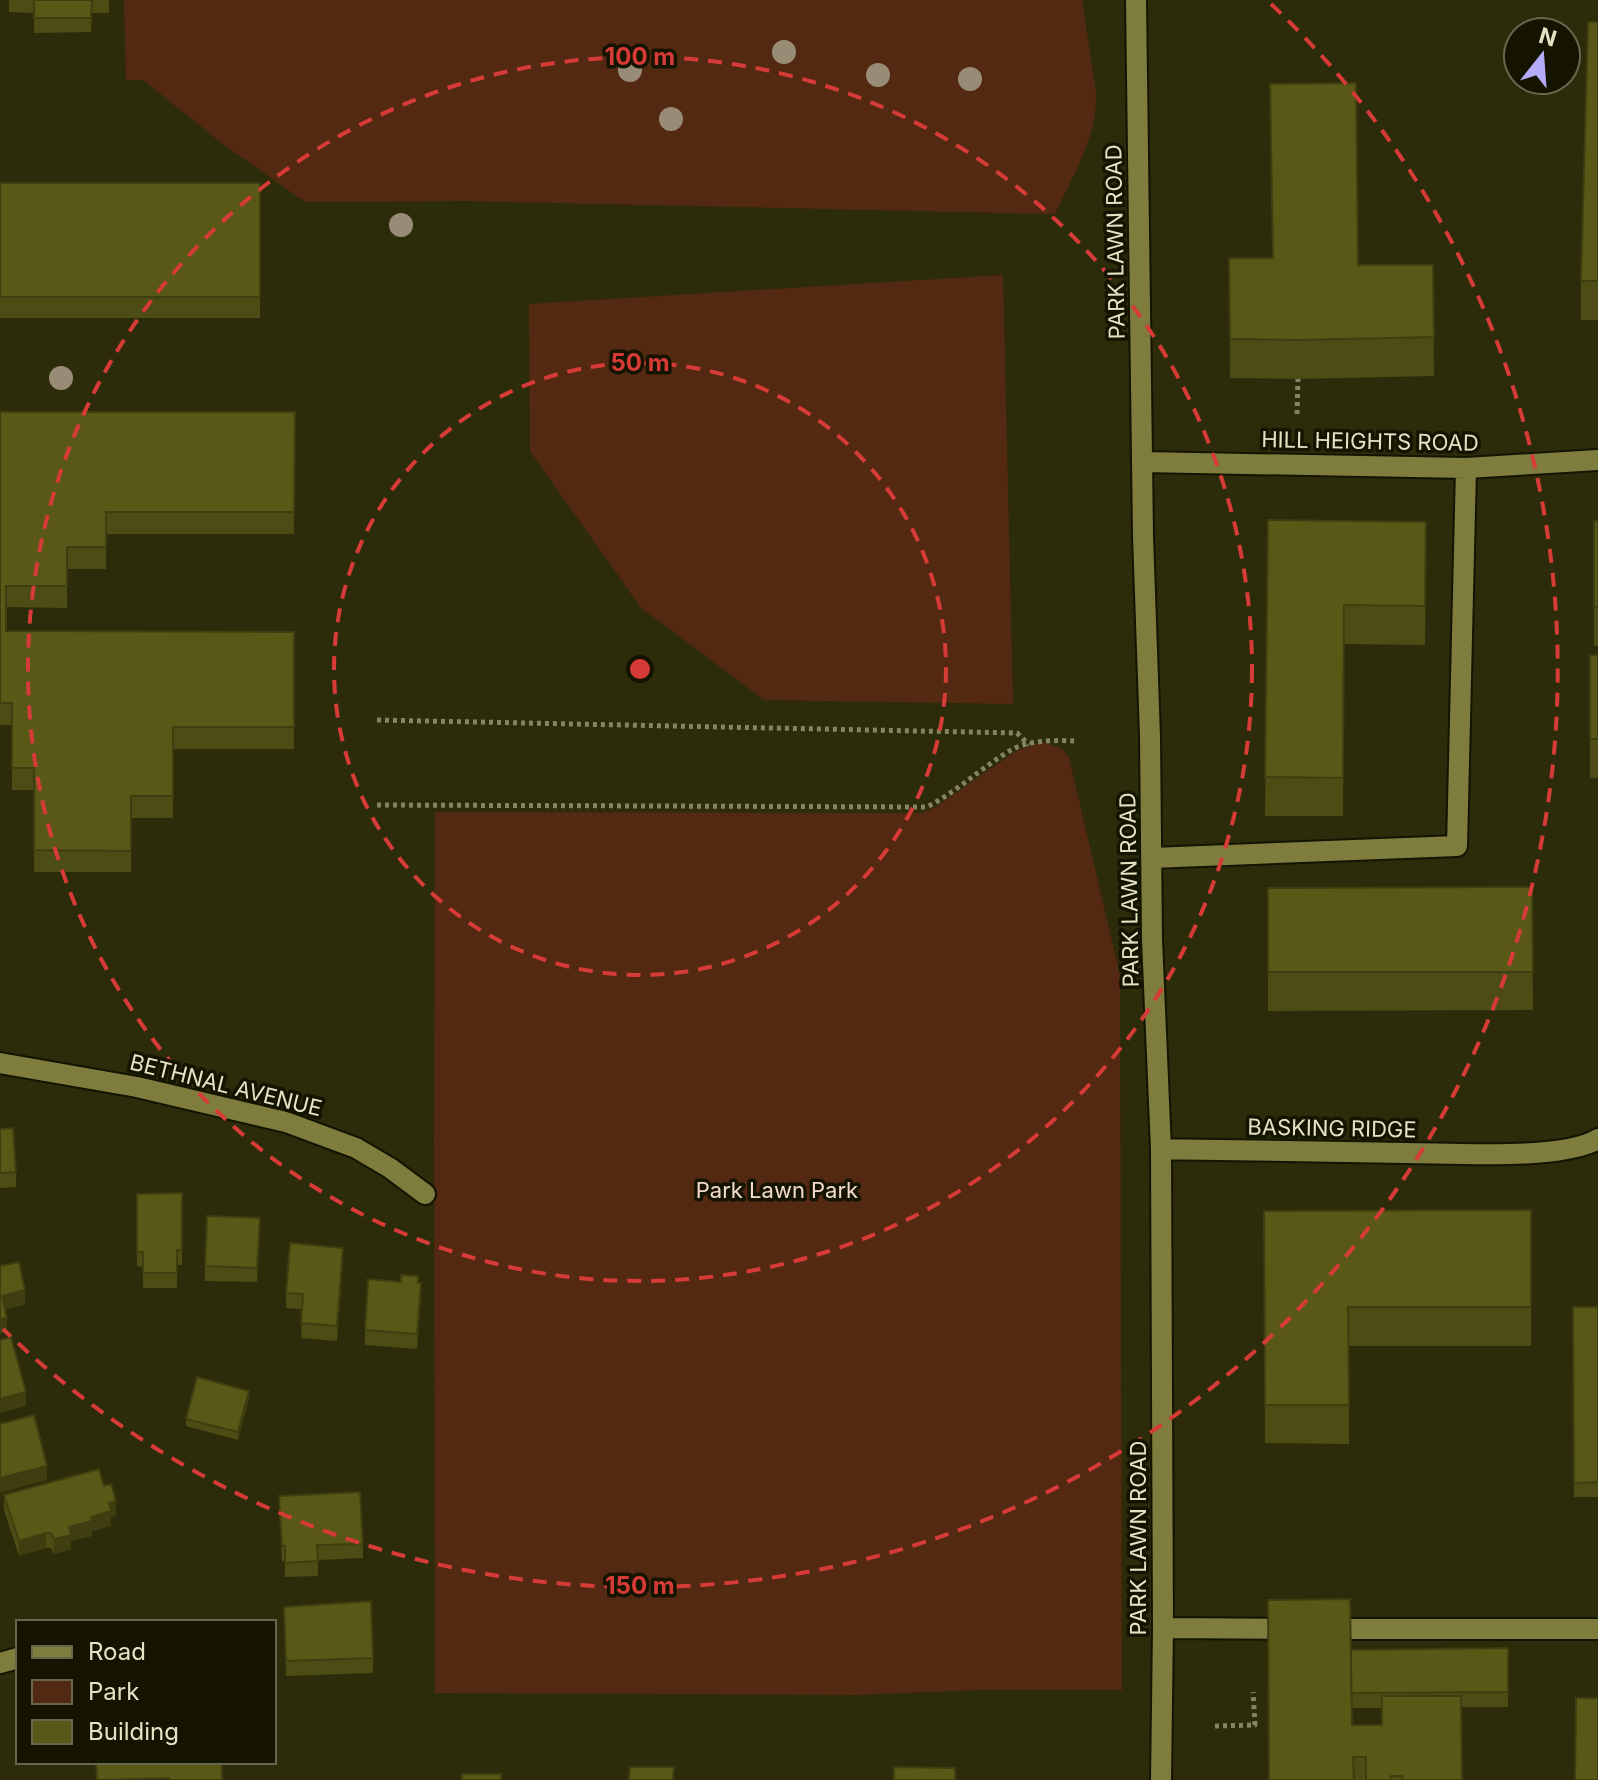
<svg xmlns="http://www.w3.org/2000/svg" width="1598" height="1780" font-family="Inter,sans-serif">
<rect width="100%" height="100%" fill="#2d2c0a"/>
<path fill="#532911" d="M124,0H1082L1096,92C1098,136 1073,175 1055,214L467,201L305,202L223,144L143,80H126Z
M1003,275L1013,704L764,700L641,608L530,451L529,304Z
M1043,742L1062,749L1069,758L1120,975L1122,1690H977L858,1695L435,1693L434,1142L435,812L922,813L937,806L1016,751Z"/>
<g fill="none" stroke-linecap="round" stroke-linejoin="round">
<defs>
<path id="minor" d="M1136,0L1143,536L1150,736L1152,939L1161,1149L1163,1628L1161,1780
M1142,462L1466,468L1598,460
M1152,858L1457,846L1466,468
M0,1063L137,1087L286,1122L356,1148L390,1168L425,1194
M1161,1149C1242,1151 1323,1152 1405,1153C1450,1153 1562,1161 1598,1139
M1163,1628L1294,1629
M1326,1629H1598
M0,1663L18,1658"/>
</defs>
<use href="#minor" stroke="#141402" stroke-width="24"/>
<path stroke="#848463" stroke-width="5" stroke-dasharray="4 4" stroke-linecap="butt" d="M1297,414L1298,379
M377,720L1017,733L1029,745
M377,805L927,807C958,791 983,766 1013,749C1030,740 1057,740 1076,741
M1215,1726L1255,1725L1253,1692"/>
<use href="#minor" stroke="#7e7d3e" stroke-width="20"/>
</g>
<g fill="#998c76">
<circle cx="784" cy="52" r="12"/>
<circle cx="630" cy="70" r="12"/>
<circle cx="878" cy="75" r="12"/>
<circle cx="970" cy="79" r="12"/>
<circle cx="671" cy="119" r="12"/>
<circle cx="401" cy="225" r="12"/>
<circle cx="61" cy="378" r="12"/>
</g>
<path fill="#4d4c14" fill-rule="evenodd" d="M9,0H109V13H92L91,32L34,33V13L9,12Z
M1598,22V320H1581V281Z
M0,183H260V318H0Z
M1229,258L1358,265H1433L1434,376L1298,379L1230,378Z
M0,412H295L294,534H106V569H67V608L6,607V631L294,632V749H173V818H131V872H34V790H12V725H0Z
M1268,520L1426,522L1425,645L1344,644L1343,816H1265Z
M1594,521H1598V646H1594Z
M1590,655H1598V778H1590Z
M1532,887L1533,1010L1268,1011V888Z
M0,1129L16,1172V1187L0,1188Z
M182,1193V1265H177V1288H143V1267L137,1266V1194Z
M1531,1210V1346H1349V1444L1265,1443L1264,1211Z
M260,1233L257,1282L205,1281V1266Z
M343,1262L337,1341L301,1338L302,1309L286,1308V1293Z
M418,1283L421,1298L417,1349L365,1345V1330Z
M1573,1307H1598V1497H1574Z
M249,1398L238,1440L186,1426V1419Z
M104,1486L116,1515L111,1517V1526L92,1531V1536L71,1541V1549L54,1554L51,1548H46L19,1556L4,1510V1495Z
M279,1496L363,1544V1558L318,1560V1576L285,1577V1561H282Z
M284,1622L373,1658V1673L286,1676Z
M1508,1648V1707H1461L1462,1780H1269L1351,1650ZM1351,1708H1382V1725H1352Z"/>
<path fill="#3f3e10" d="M343,1248V1262L337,1341V1326Z
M421,1283V1298L417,1349V1334Z
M25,1290V1305L2,1310V1296Z
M7,1318V1332L0,1334V1319Z
M249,1391V1398L238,1440V1432Z
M26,1392V1406L0,1413V1399Z
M47,1466V1480L0,1493V1478Z
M116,1501V1515L111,1517V1526L92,1531V1536L71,1541V1549L54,1554V1539L69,1527L91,1517L109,1503Z
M46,1533V1548L19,1556V1541Z"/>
<path fill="#5a5817" stroke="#3f3e10" stroke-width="2" d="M34,0H92L91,18H34Z
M1588,22H1598V281H1581Z
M1356,83L1358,265H1433L1434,337L1298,340L1230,339L1229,258H1273L1270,84Z
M0,183H260V297H0Z
M0,412H295L294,512H106V547H67V586H6V631L294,632V727H173V796H131V851L34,850V768H12V703H0Z
M1268,520L1426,522L1425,606L1344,605L1343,778L1265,777Z
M1594,521H1598V607H1594Z
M1590,655H1598V739H1590Z
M1532,887L1533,972H1268V888Z
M13,1128L16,1172L0,1173V1129Z
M182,1193V1250H177V1273H143V1252H137V1194Z
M1531,1210V1307H1348L1349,1405H1265L1264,1211Z
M207,1216L260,1218L257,1268L205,1266Z
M290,1243L343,1248L337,1326L301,1323L303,1294L286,1293Z
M19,1262L25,1290L2,1296L7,1318L0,1319V1266Z
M401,1275L418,1276V1283H421L417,1334L365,1330L368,1279L401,1282Z
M1573,1307H1598V1482L1574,1483Z
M11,1337L26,1392L0,1399V1340Z
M197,1377L249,1391L238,1432L186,1419Z
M34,1415L47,1466L0,1478V1424Z
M99,1469L104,1486L111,1484L116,1501L109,1503L111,1511L91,1517L92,1521L69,1527L71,1535L54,1539L51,1533H46L19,1541L4,1495Z
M360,1492L363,1544L317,1545L318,1561L285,1563V1546H282L279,1496Z
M1350,1599L1352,1725H1382V1696H1461L1462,1780H1402V1776H1391V1780H1366V1757H1353L1354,1780H1269L1268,1600Z
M371,1601L373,1658L286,1661L284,1607Z
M1508,1648V1692L1351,1693V1650Z
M1576,1698H1598V1780H1575Z
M96,1762H222V1780H169V1778L97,1780Z
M630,1767H674L673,1780H629Z
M894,1767L955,1768V1780H894Z
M462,1774H501V1780H462Z"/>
<g fill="none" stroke="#d73b38" stroke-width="4" stroke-dasharray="14 10">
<circle cx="640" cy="669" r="306"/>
<circle cx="640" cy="669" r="612"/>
<path d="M1271 4A917 917 0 1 1 3 1329"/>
</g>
<g text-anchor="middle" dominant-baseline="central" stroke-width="7" stroke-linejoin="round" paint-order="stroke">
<g font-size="22" fill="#e3e4c4" stroke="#151400">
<text transform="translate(1115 242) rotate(-91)">PARK LAWN ROAD</text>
<text transform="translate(1370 441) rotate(1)">HILL HEIGHTS ROAD</text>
<text transform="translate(1129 890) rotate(-91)">PARK LAWN ROAD</text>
<text transform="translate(226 1085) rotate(14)">BETHNAL AVENUE</text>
<text transform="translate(1332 1128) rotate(1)">BASKING RIDGE</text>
<text transform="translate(1138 1538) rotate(-90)">PARK LAWN ROAD</text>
</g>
<g font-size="22" fill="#f2dacf" stroke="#151400">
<text x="777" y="1190">Park Lawn Park</text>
</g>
</g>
<circle cx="640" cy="669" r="12" fill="#d73b38" stroke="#151400" stroke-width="4"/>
<g font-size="24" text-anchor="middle" font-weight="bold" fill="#d73b38" stroke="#151400" stroke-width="7" stroke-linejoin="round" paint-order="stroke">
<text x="640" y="65">100 m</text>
<text x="640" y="371">50 m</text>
<text x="640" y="1594">150 m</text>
</g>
<rect x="16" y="1620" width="260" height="144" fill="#151400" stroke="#67674e" stroke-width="2"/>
<rect x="32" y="1646" width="40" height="12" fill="#7e7d3e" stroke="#67674e" stroke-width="2"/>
<text x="88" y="1660" font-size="24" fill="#e3e4c4">Road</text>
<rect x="32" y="1680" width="40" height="24" fill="#532911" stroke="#67674e" stroke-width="2"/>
<text x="88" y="1700" font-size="24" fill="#e3e4c4">Park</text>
<rect x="32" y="1720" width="40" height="24" fill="#5a5817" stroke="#67674e" stroke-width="2"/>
<text x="88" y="1740" font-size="24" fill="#e3e4c4">Building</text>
<g transform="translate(1542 56) rotate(17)"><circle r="38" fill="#151400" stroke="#67674e" stroke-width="2"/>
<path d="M0-6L14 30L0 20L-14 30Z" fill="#b4acf9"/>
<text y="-12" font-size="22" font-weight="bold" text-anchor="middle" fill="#e3e4c4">N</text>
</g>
</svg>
